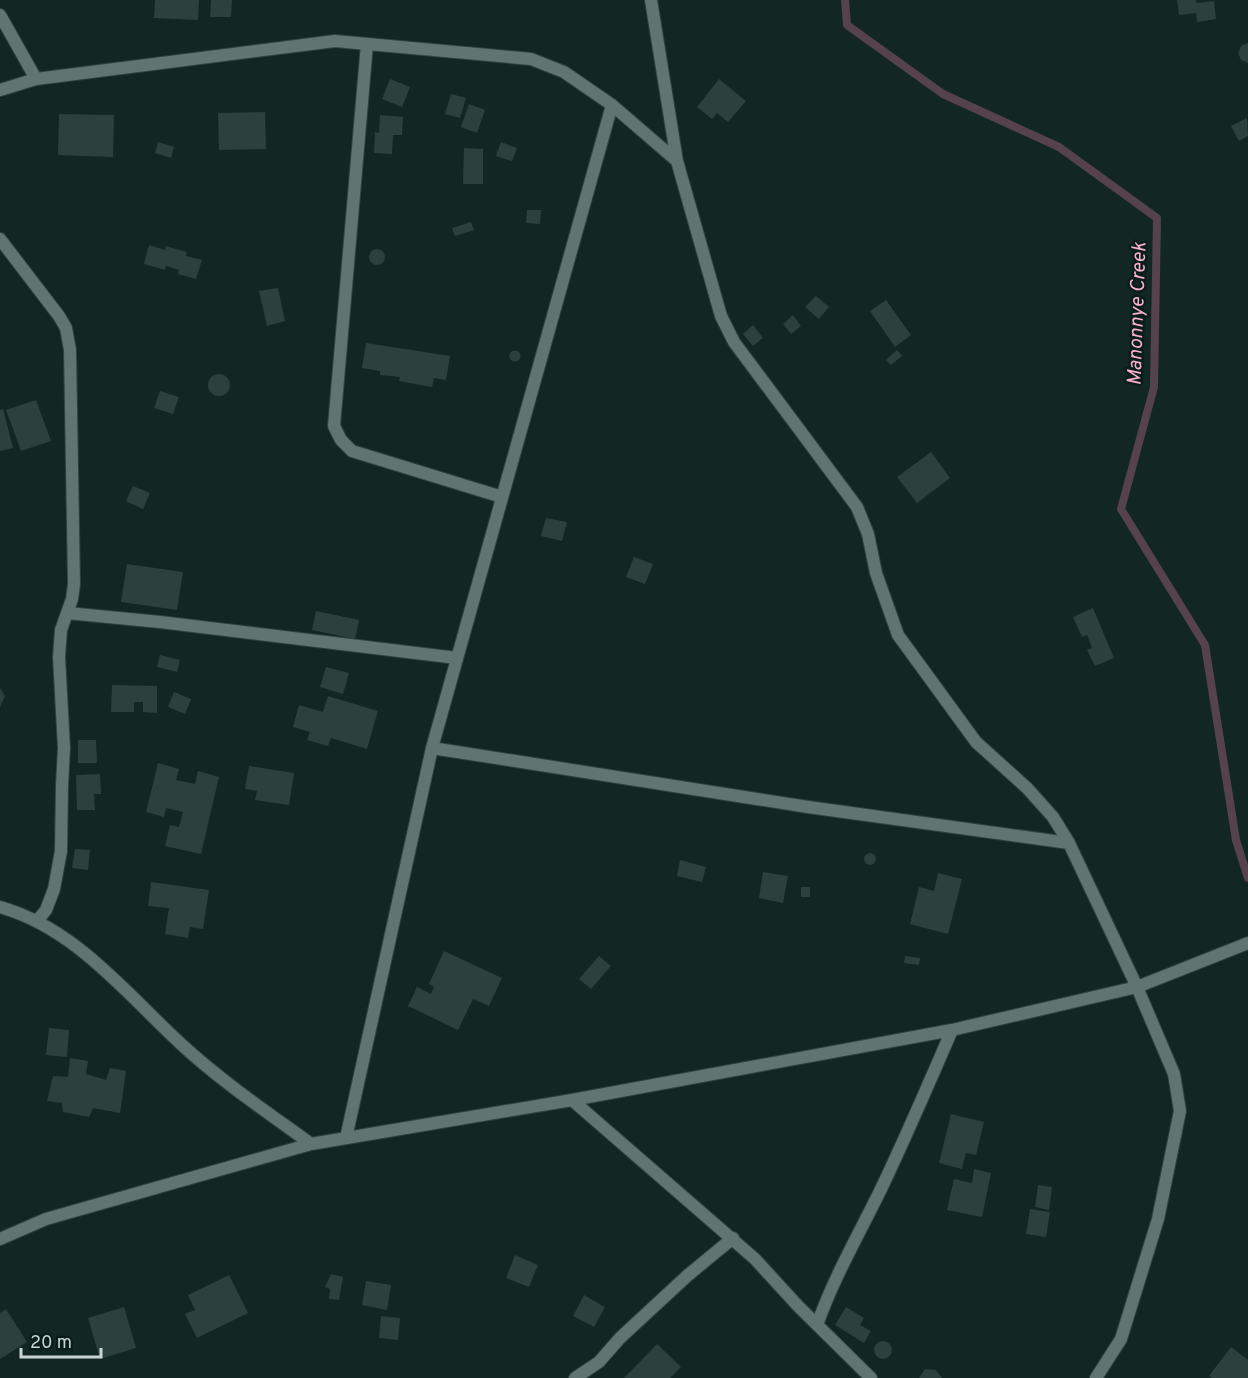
<svg xmlns="http://www.w3.org/2000/svg" width="1248" height="1378" font-family="Overpass,sans-serif">
<rect width="100%" height="100%" fill="#132722"/>
<g fill="none" stroke-linecap="round" stroke-linejoin="round">
<path stroke="#56424c" stroke-width="8" d="M845,0L847,25L943,94L1059,147L1157,218L1154,387L1121,509L1205,645L1236,840L1248,878"/>
</g>
<path fill="#2c413b" d="M155,0H199L198,20L154,18Z
M211,0H232L231,17H210Z
M1177,0H1196V3L1214,1L1216,19L1197,22L1196,13L1179,15Z
M1248,43V63L1241,60L1238,53L1241,46Z
M390,79L410,87L402,107L382,99Z
M719,79L746,101L728,122L717,113L712,119L697,107Z
M451,94L466,98L460,118L445,114Z
M469,104L485,110L477,133L461,127Z
M265,112L266,149L219,150L218,113Z
M59,114L114,115L113,157L58,155Z
M380,115L403,117L402,135H393L392,154L374,153L375,132L379,133Z
M1247,118L1248,136L1239,141L1231,126Z
M158,142L174,147L171,158L155,153Z
M501,142L517,148L512,161L496,156Z
M464,148L483,149V184H463Z
M527,210H541L540,224L526,223Z
M471,222L474,230L455,236L452,228Z
M149,245L165,250L166,246L187,252L186,256L202,260L196,279L178,274L179,270L166,266L165,270L144,264Z
M369 257a8 8 0 1 1 16 0a8 8 0 1 1-16 0Z
M278,288L285,321L267,326L259,291Z
M816,296L829,307L819,319L805,307Z
M886,300L911,335L895,347L870,311Z
M793,315L801,326L791,334L783,324Z
M753,325L763,338L753,346L743,334Z
M366,343L450,356L446,380L434,378L432,387L399,381L400,377L380,375V371L362,368Z
M897,350L902,356L891,365L886,360Z
M509.5 356a5.5 5.5 0 1 1 11 0a5.5 5.5 0 1 1-11 0Z
M208 385a11 11 0 1 1 22 0a11 11 0 1 1-22 0Z
M160,391L179,397L173,414L154,408Z
M36,400L51,441L21,451L6,410Z
M3,409L13,448L0,451V410Z
M931,452L950,478L917,503L897,477Z
M133,486L150,493L143,509L126,501Z
M546,518L567,522L562,541L541,536Z
M634,557L653,564L645,584L626,577Z
M127,564L183,572L177,610L121,602Z
M1093,608L1114,658L1095,666L1087,650L1092,648L1087,635L1082,637L1073,617Z
M316,611L359,620L355,639L312,630Z
M160,655L180,660L177,672L157,667Z
M326,667L349,673L343,694L320,687Z
M112,685L157,686V713L143,712V702H134V712H111Z
M0,688L5,696L0,707Z
M174,692L191,699L185,714L168,707Z
M328,696L378,711L367,749L331,738L328,746L307,740L310,732L293,727L299,705L323,712Z
M78,740H96L97,763H78Z
M158,763L179,769L176,780L195,784L198,771L219,777L201,854L165,846L170,825L179,827L183,812L166,808L164,817L146,812Z
M249,766L294,773L289,805L255,800L257,791L245,789Z
M100,774L101,794H94L95,810H77L76,775Z
M75,849L90,850L88,870L72,868Z
M864 859a6 6 0 1 1 12 0a6 6 0 1 1-12 0Z
M680,860L706,867L702,882L677,876Z
M763,872L788,876L783,903L759,898Z
M938,873L962,879L948,934L910,924L919,887L934,891Z
M151,882L209,890L203,929L190,927L188,938L165,934L169,908L148,906Z
M801,887H810V897H801Z
M444,951L502,978L489,1006L473,999L458,1030L408,1006L417,987L431,994L434,987L429,984Z
M599,956L611,966L591,989L579,979Z
M905,956L920,958L919,965L904,963Z
M49,1028L69,1030L67,1057L46,1055Z
M70,1058L88,1061L86,1074L106,1080L110,1068L126,1071L120,1113L93,1108L89,1117L63,1112L62,1103L47,1101L53,1076L68,1077Z
M951,1114L984,1122L976,1155L966,1153L962,1169L939,1163Z
M974,1169L991,1173L982,1217L947,1210L954,1179L972,1183Z
M1038,1185L1052,1187L1049,1210L1035,1207Z
M1030,1209L1050,1212L1046,1237L1026,1234Z
M515,1255L538,1265L529,1287L506,1278Z
M331,1274L343,1277L339,1300L329,1299L330,1289L325,1287Z
M229,1275L248,1313L197,1338L185,1314L195,1310L188,1295Z
M366,1281L391,1285L387,1310L362,1305Z
M584,1295L605,1307L594,1327L573,1316Z
M124,1307L136,1348L100,1359L88,1318Z
M846,1307L864,1318L860,1325L871,1331L864,1343L835,1325Z
M6,1309L27,1342L0,1359V1313Z
M381,1316L400,1318L398,1340L379,1338Z
M874 1350a9 9 0 1 1 18 0a9 9 0 1 1-18 0Z
M657,1344L681,1367L670,1378H624Z
M1231,1347L1248,1360V1378H1212L1209,1376Z
M925,1369L936,1370L942,1378H919Z"/>
<g fill="none" stroke-linecap="round" stroke-linejoin="round">
<defs>
<path id="street" d="M651,0L677,161L721,316L734,342L857,507L868,534L876,573L898,635L976,742L1027,788L1053,817L1069,843L1137,987L1174,1074L1180,1111L1158,1219L1121,1339L1096,1378
M0,15L36,79
M367,44L334,426L341,440L352,451L502,497
M0,90L36,79L335,41L531,59L564,72L612,105L677,161
M0,239L59,316L66,328L70,350L74,584L72,599L61,630L59,657L64,748L62,785L61,851L54,889L46,910L37,921
M67,613L160,622L457,658
M432,748L808,807L1069,843
M0,907C75,928 126,993 181,1044C221,1081 267,1112 311,1144
M572,1100L755,1259L798,1306L871,1378
M346,1138L432,748L612,105
M0,1239L46,1219L311,1144L572,1100L952,1030L1137,987L1248,943
M817,1325C834,1277 859,1234 881,1189C906,1137 929,1083 952,1030
M575,1378L599,1362L620,1338L687,1276L733,1238"/>
</defs>
<use href="#street" stroke="#30433e" stroke-width="14"/>
<use href="#street" stroke="#5f756f" stroke-width="12"/>
</g>
<g text-anchor="middle" dominant-baseline="central" stroke-width="5" stroke-linejoin="round" paint-order="stroke">
<g font-size="20" font-style="italic" fill="#fbb2cd" stroke="#091e19">
<text transform="translate(1138 314) rotate(-88)">Manonnye Creek</text>
</g>
</g>
<path d="M21 1348v9h80v-9" fill="none" stroke="#c9d5d2" stroke-width="3"/>
<text x="30" y="1348" font-size="18" fill="#c9d5d2" stroke="#091e19" stroke-width="4.5" paint-order="stroke">20 m</text>
</svg>
